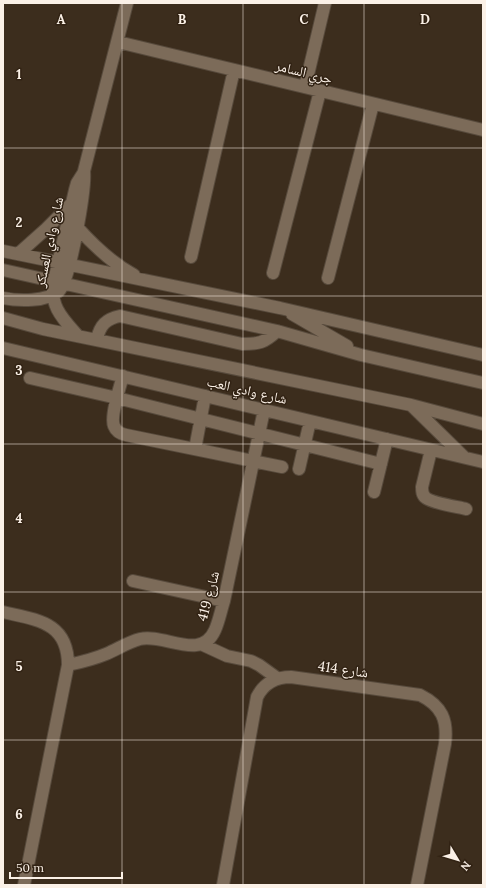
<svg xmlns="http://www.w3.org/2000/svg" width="486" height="888" font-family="Lora,'Noto Naskh Arabic',serif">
<rect width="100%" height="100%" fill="#3c2d1d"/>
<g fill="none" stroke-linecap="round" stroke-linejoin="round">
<defs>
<path id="minor" d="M118,42L483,130
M305,87L325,3
M77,227C94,246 112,263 134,275
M3,251L280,308L483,355
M18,254L46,229L72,203
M191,257L234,70
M3,270L277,331L361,355L483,383
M273,273L320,91
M328,278L373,104
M3,298C18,301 47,302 59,291C70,281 86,188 84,171L127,3
M292,314L347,346
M3,318L43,329L411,405L483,424
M78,336C63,319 49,306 54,281L75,190L77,183L84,172
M97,339C100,325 106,319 120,316L242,344C259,344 264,343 277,331
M3,348L483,462
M123,376C120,386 110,417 114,426C116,431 121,434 126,435L282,467
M30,378L117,398L381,464
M412,406L464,457
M195,449L205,396
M431,450L422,487C422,491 422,495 426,498C432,503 458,507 466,509
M299,469L310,421
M374,492L387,439
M133,581L224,601
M3,612C37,620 68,622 68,665L24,885
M201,644L227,656L251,661L259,665L277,678
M68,665C82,662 94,659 106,654C118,649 128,642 140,639C164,633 201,662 215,630C219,621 221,610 224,601L264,410
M223,885L257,697C264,683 275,677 291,677L420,695C442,706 448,720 445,744L417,885"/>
</defs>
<use href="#minor" stroke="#574a3c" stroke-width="14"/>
<use href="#minor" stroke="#7c6b59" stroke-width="12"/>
</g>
<path fill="none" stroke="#fbf1e7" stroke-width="1" stroke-opacity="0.55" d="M122,3V885M243,3V885M364,3V885M3,148H483M3,296H483M3,444H483M3,592H483M3,740H483"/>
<g text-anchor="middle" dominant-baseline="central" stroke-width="3" stroke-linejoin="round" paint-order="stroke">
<g font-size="14" fill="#fbf1e7" stroke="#322314">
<text transform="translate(304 72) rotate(14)">جري السامر</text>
<text transform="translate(49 242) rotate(-78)">شارع وادي العسكر</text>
<text transform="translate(247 390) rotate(13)">شارع وادي العب</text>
<text transform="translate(208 596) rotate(-75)">شارع 419</text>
<text transform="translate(343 669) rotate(8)">شارع 414</text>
</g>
</g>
<g font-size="13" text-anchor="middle" font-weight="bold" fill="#fbf1e7" stroke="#322314" stroke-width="3" stroke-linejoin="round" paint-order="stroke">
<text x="61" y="24">A</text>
<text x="182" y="24">B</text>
<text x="304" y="24">C</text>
<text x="425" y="24">D</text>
<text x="19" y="79">1</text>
<text x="19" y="227">2</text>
<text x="19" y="375">3</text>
<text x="19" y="523">4</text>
<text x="19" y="671">5</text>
<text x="19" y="819">6</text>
</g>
<rect width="486" height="888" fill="none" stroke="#fbf1e7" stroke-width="8"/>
<g transform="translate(458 860) rotate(128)" stroke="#322314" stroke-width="3" paint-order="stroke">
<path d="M0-3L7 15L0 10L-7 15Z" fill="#fbf1e7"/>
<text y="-6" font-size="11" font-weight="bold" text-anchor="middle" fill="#fbf1e7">N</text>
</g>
<path d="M10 872v6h112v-6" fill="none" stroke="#fbf1e7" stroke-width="2"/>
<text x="16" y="872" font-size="12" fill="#fbf1e7" stroke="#322314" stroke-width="3" paint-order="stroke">50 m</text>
</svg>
